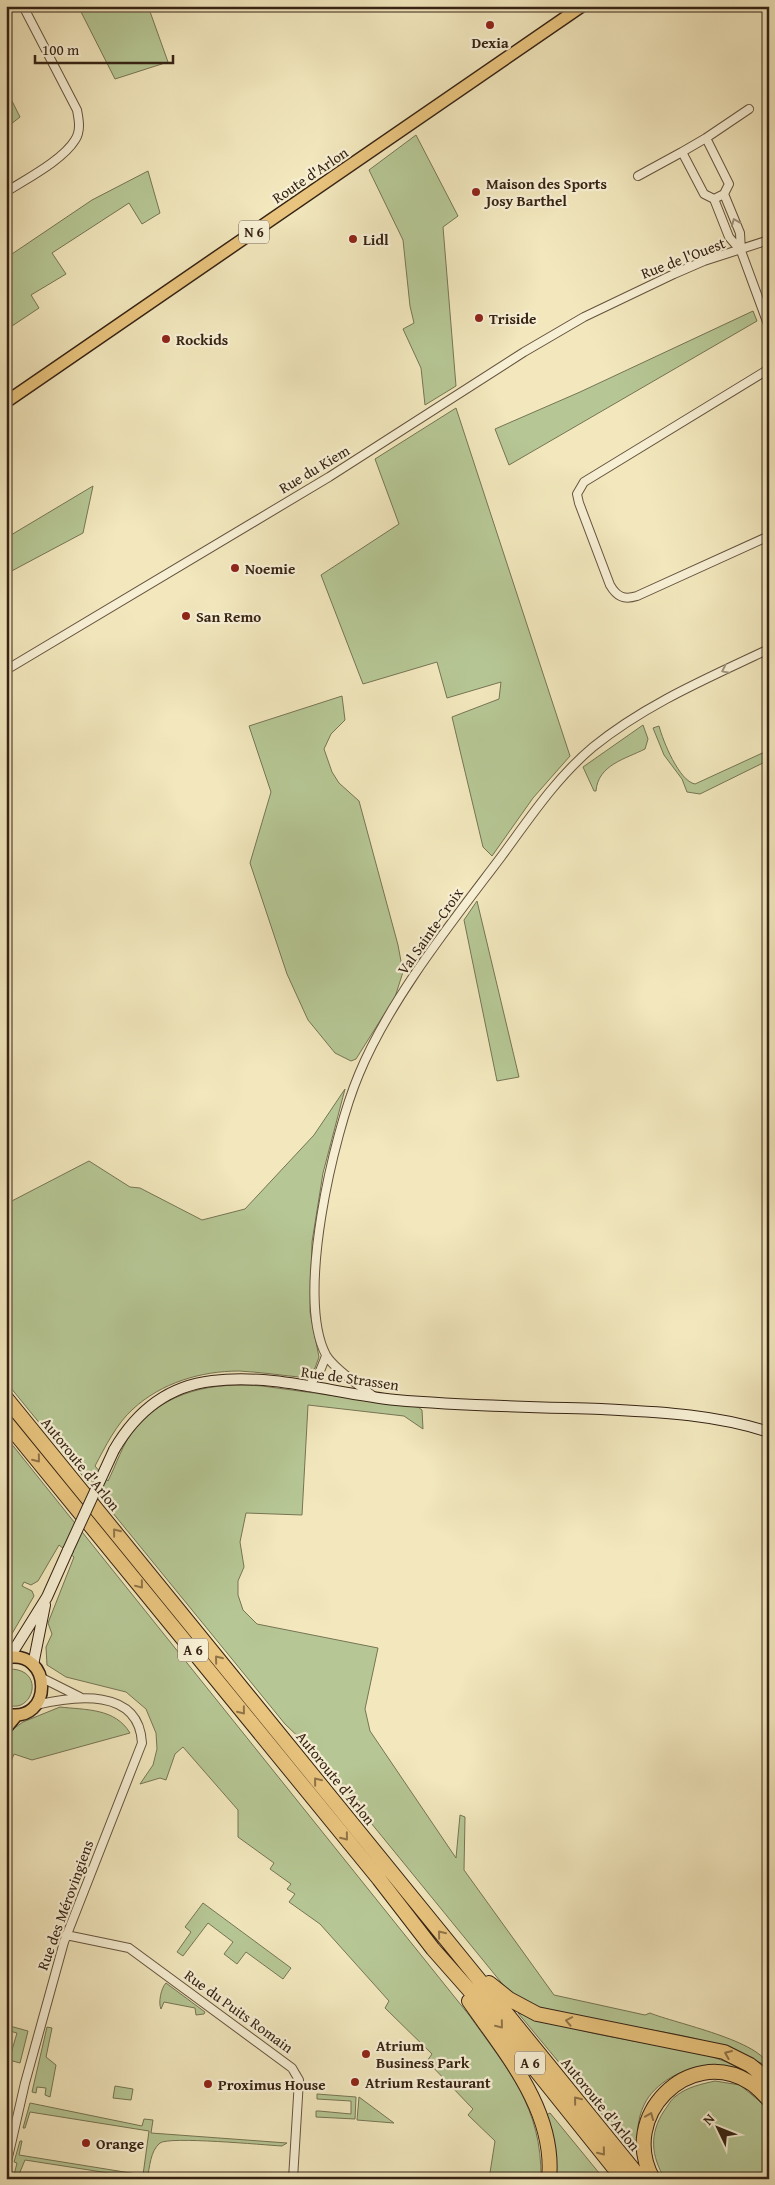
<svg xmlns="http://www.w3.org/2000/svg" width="775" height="2185" font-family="'Gentium Book Plus',serif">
<rect width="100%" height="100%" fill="#f2e7bd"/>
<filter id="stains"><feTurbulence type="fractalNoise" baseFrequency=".004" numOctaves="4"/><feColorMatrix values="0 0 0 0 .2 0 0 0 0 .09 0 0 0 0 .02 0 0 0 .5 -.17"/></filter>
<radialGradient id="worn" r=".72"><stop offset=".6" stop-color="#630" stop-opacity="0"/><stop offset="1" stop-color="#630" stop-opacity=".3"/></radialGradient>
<path fill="#b6c795" stroke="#767554" d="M78,6H148L168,62L115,79Z
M6,89L20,117L6,128Z
M416,135L458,216L443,227L456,386L425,405L421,368L403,329L414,323L410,306L403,240L369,170Z
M148,171L160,213L142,224L129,203L52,253L66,274L31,295L39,308L6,330V258L92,200Z
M753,311L757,321L509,465L495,429L580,392Z
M456,408L570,756L533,798L492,856L483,847L452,717L499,699L501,682L447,698L437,662L363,684L321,575L399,524L375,459Z
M93,486L83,533L6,574V538Z
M342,696L345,720L331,734L324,749L332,772L339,783L359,801L398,945L403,972L395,997L356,1059L351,1061L335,1053L308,1020L287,974L250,863L271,792L249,726Z
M643,725L648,739L645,749C625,759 598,765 596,791H594L583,767Z
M659,726C663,741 679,781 695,784L769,750V760L700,794L687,792L682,779L664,755L653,728Z
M477,901L519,1077L497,1081L464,920Z
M345,1089L323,1173L312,1242L310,1312L319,1357L315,1368L307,1375L299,1377C279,1375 259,1372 239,1371C201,1371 161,1383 133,1409C117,1423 105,1447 95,1466L108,1481C116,1465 123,1443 134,1430C166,1390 214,1382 262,1386L418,1407L422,1410L423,1429L404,1416L308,1405L302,1515L246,1513L240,1542L244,1567L238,1581V1595L243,1610L257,1624L378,1648L365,1709L370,1731L456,1858L460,1815L465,1817L464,1870L554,1995L645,2015L650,2013C674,2023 763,2041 769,2067C739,2052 711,2041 679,2035C623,2023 558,2023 509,1992L309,1747L285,1724L6,1382V1204L89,1161L130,1187L140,1188L202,1220L245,1209L314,1135Z
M6,1437L469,2015C508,2070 542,2107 541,2179H489L495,2141L468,2115L473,2109L427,2061L432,2054L385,2008L389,2001L320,1924L289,1902L295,1894L287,1889L291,1884L270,1869L274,1863L238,1837V1810L183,1747L175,1754L166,1780L160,1778L140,1784L153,1765L157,1749L156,1733L146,1709L126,1692L66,1677L47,1665L46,1647L52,1634L48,1623L74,1557L59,1545L38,1581L31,1585L24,1582L22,1586L32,1591L34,1596L6,1644Z
M8,1669C48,1668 32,1717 6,1704V1670Z
M60,1707C86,1710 115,1708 130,1733L32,1760L14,1754L6,1774V1734L23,1722Z
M203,1903L291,1968L283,1979L246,1952L237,1964L224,1954L233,1942L208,1923L183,1956L177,1952L191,1932L185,1927Z
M166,1983L205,2012L204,2014L196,2015L195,2008L164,2002L161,2009C158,2003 161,1988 166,1983Z
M518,2013C552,2023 587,2033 623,2039C662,2047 703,2049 739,2068L738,2070C728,2069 717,2065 707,2066C684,2067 654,2083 644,2105C637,2119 637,2136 637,2151L630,2148Z
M6,2025L28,2031L20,2063L9,2060L17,2033L6,2030Z
M47,2027L52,2028L46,2057L56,2065L50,2097L45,2095L46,2088L37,2087L36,2093L32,2092Z
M715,2081L740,2085L763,2104L769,2119V2179H665C651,2156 649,2134 664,2111C668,2106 671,2099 676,2096C687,2087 702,2084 715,2081Z
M115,2086L133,2089L131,2100L113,2098Z
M317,2094L356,2097L355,2119L316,2117V2111H319L351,2114V2101L317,2099Z
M359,2097L394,2123L357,2120Z
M30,2103L142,2126L144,2119L153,2120L151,2133L287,2143L282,2146C264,2145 169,2136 160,2143C150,2151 150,2167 147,2179L25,2160L17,2179H13L17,2163L14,2162L20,2141H22L19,2155L143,2175L149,2131L30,2112L25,2128H23Z
M550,2113L604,2179H553L544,2116Z"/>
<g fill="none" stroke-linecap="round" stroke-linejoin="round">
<defs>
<path id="minor" d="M706,138L749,109
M638,176L682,152
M6,192C26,179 63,160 75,140C81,131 79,120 77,110L23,6
M724,194L714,199L704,194L682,152L706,138L729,184L724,194L740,233L741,251L769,327
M714,199L729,237L741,251
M769,369L584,482L577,494L579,503L610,585C617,597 624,600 637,596L769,536
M6,670L329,477L524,352L584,317L674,274L704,261L769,240
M308,1387L320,1371L326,1356
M373,1396C360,1386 334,1369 326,1355C295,1297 334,1133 359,1074C390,999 452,922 501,857C529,819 556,778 593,747C646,704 708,678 769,649
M42,1678L80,1697
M66,1935L129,1948L292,2068L299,2080L293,2179
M6,2166L25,2083L64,1942L142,1743C139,1687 74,1696 36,1705"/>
<path id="secondary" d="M114,1450C136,1412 168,1386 212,1381C273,1373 336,1394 396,1400C464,1406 533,1407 601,1409C658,1412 713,1414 769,1432
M9,1658L47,1597L68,1550
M33,1665L45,1605"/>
<path id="primary" d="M6,402L582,6
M6,1658C53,1648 54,1725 6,1714
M6,1728L16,1716"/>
<path id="motorway" d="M6,1398L641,2179
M6,1422L379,1879L433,1949L494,2018L623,2179
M489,1983L509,1999L537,2014L724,2052L750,2065L769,2080
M469,2001C505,2053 556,2111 549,2179
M653,2179C618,2117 688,2045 749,2082C757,2086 763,2094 769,2100"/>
</defs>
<use href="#minor" stroke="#65543e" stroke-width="10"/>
<use href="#secondary" stroke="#362314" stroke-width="12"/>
<use href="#primary" stroke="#362314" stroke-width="14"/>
<use href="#motorway" stroke="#362314" stroke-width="16"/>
<use href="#minor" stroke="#f7efd4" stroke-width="8"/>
<use href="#secondary" stroke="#f7efd4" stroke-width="10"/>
<use href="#primary" stroke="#e9c47e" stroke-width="11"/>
<use href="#motorway" stroke="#e9c47e" stroke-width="14"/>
<defs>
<path id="secondary-bridge" d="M68,1550L114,1450"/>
</defs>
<use href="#secondary-bridge" stroke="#362314" stroke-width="12" stroke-linecap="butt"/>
<use href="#secondary-bridge" stroke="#f7efd4" stroke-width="10"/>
</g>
<defs><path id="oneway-chevron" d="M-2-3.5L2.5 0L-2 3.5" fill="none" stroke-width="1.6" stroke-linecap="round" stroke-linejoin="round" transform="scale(1.25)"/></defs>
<g stroke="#a0937e">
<use href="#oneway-chevron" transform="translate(735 222) rotate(-112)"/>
<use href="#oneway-chevron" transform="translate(725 670) rotate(154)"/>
</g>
<g stroke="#907449">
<use href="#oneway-chevron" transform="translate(37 1459) rotate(51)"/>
<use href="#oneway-chevron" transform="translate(116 1532) rotate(-129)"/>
<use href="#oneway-chevron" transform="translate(140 1585) rotate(51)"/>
<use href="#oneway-chevron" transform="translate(218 1659) rotate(-129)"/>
<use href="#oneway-chevron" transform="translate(242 1711) rotate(51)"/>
<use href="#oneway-chevron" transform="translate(317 1781) rotate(-129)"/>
<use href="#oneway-chevron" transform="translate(345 1837) rotate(51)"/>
<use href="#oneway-chevron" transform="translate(441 1934) rotate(-129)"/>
<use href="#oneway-chevron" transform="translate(569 2021) rotate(-169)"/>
<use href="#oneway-chevron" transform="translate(500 2025) rotate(51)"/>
<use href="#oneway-chevron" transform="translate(728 2054) rotate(-157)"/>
<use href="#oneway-chevron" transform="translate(577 2100) rotate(-129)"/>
<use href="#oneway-chevron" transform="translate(650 2116) rotate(-68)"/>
<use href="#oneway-chevron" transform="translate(602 2152) rotate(51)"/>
</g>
<g fill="#8f2418" stroke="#f7efd4" stroke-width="2">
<circle cx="490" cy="25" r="5"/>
<circle cx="476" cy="192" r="5"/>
<circle cx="353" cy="239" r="5"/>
<circle cx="479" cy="318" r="5"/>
<circle cx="166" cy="339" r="5"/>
<circle cx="235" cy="568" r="5"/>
<circle cx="186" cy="616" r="5"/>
<circle cx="366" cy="2054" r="5"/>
<circle cx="355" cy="2082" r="5"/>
<circle cx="208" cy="2084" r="5"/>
<circle cx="86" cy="2143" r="5"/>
</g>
<g text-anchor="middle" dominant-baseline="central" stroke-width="4.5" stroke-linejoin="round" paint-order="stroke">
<g fill="#f7efd4" stroke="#70604e" stroke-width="1">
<rect x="239" y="220.5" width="30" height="23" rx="4"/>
<rect x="178" y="1638.5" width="30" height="23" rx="4"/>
<rect x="515" y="2051.5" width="30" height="23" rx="4"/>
</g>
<g font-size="14" font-weight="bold" fill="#362314">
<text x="254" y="232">N 6</text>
<text x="193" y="1650">A 6</text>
<text x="530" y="2063">A 6</text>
</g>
<g font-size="15" font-weight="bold" fill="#362314" stroke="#f7efd4" text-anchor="start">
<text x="490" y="42" text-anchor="middle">Dexia</text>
<text x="486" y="183">Maison des Sports<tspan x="486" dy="17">Josy Barthel</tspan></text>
<text x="363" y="239">Lidl</text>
<text x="489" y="318">Triside</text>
<text x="176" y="339">Rockids</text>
<text x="245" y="568">Noemie</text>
<text x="196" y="616">San Remo</text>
<text x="376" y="2045">Atrium<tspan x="376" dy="17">Business Park</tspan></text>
<text x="365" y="2082">Atrium Restaurant</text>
<text x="218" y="2084">Proximus House</text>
<text x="96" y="2143">Orange</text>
</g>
<g font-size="15" fill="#362314" stroke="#f7efd4">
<text transform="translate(310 175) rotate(-34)">Route d'Arlon</text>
<text transform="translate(683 258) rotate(-21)">Rue de l'Ouest</text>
<text transform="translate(314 469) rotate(-31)">Rue du Kiem</text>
<text transform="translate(430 931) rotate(-55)">Val Sainte-Croix</text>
<text transform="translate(350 1378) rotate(8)">Rue de Strassen</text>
<text transform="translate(81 1464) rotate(51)">Autoroute d'Arlon</text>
<text transform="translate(336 1778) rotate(51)">Autoroute d'Arlon</text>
<text transform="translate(65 1905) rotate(-70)">Rue des Mérovingiens</text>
<text transform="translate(239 2011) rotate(36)">Rue du Puits Romain</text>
<text transform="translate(601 2104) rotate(51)">Autoroute d'Arlon</text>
</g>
</g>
<rect width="775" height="2185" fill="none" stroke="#f2e7bd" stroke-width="25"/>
<rect x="8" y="8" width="760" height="2170" fill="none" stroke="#362314" stroke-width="2.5"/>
<rect x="12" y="12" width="750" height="2160" fill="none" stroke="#362314"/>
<g transform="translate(718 2128) rotate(313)" stroke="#f7efd4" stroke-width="4" paint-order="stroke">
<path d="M0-4L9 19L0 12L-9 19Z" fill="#362314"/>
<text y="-8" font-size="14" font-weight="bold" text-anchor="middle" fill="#362314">N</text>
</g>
<path d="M35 55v8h138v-8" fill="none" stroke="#362314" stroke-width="2.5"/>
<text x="42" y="55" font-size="15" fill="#362314" stroke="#f7efd4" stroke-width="4" paint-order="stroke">100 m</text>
<rect width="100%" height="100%" filter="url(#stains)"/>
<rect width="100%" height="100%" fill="url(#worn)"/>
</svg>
